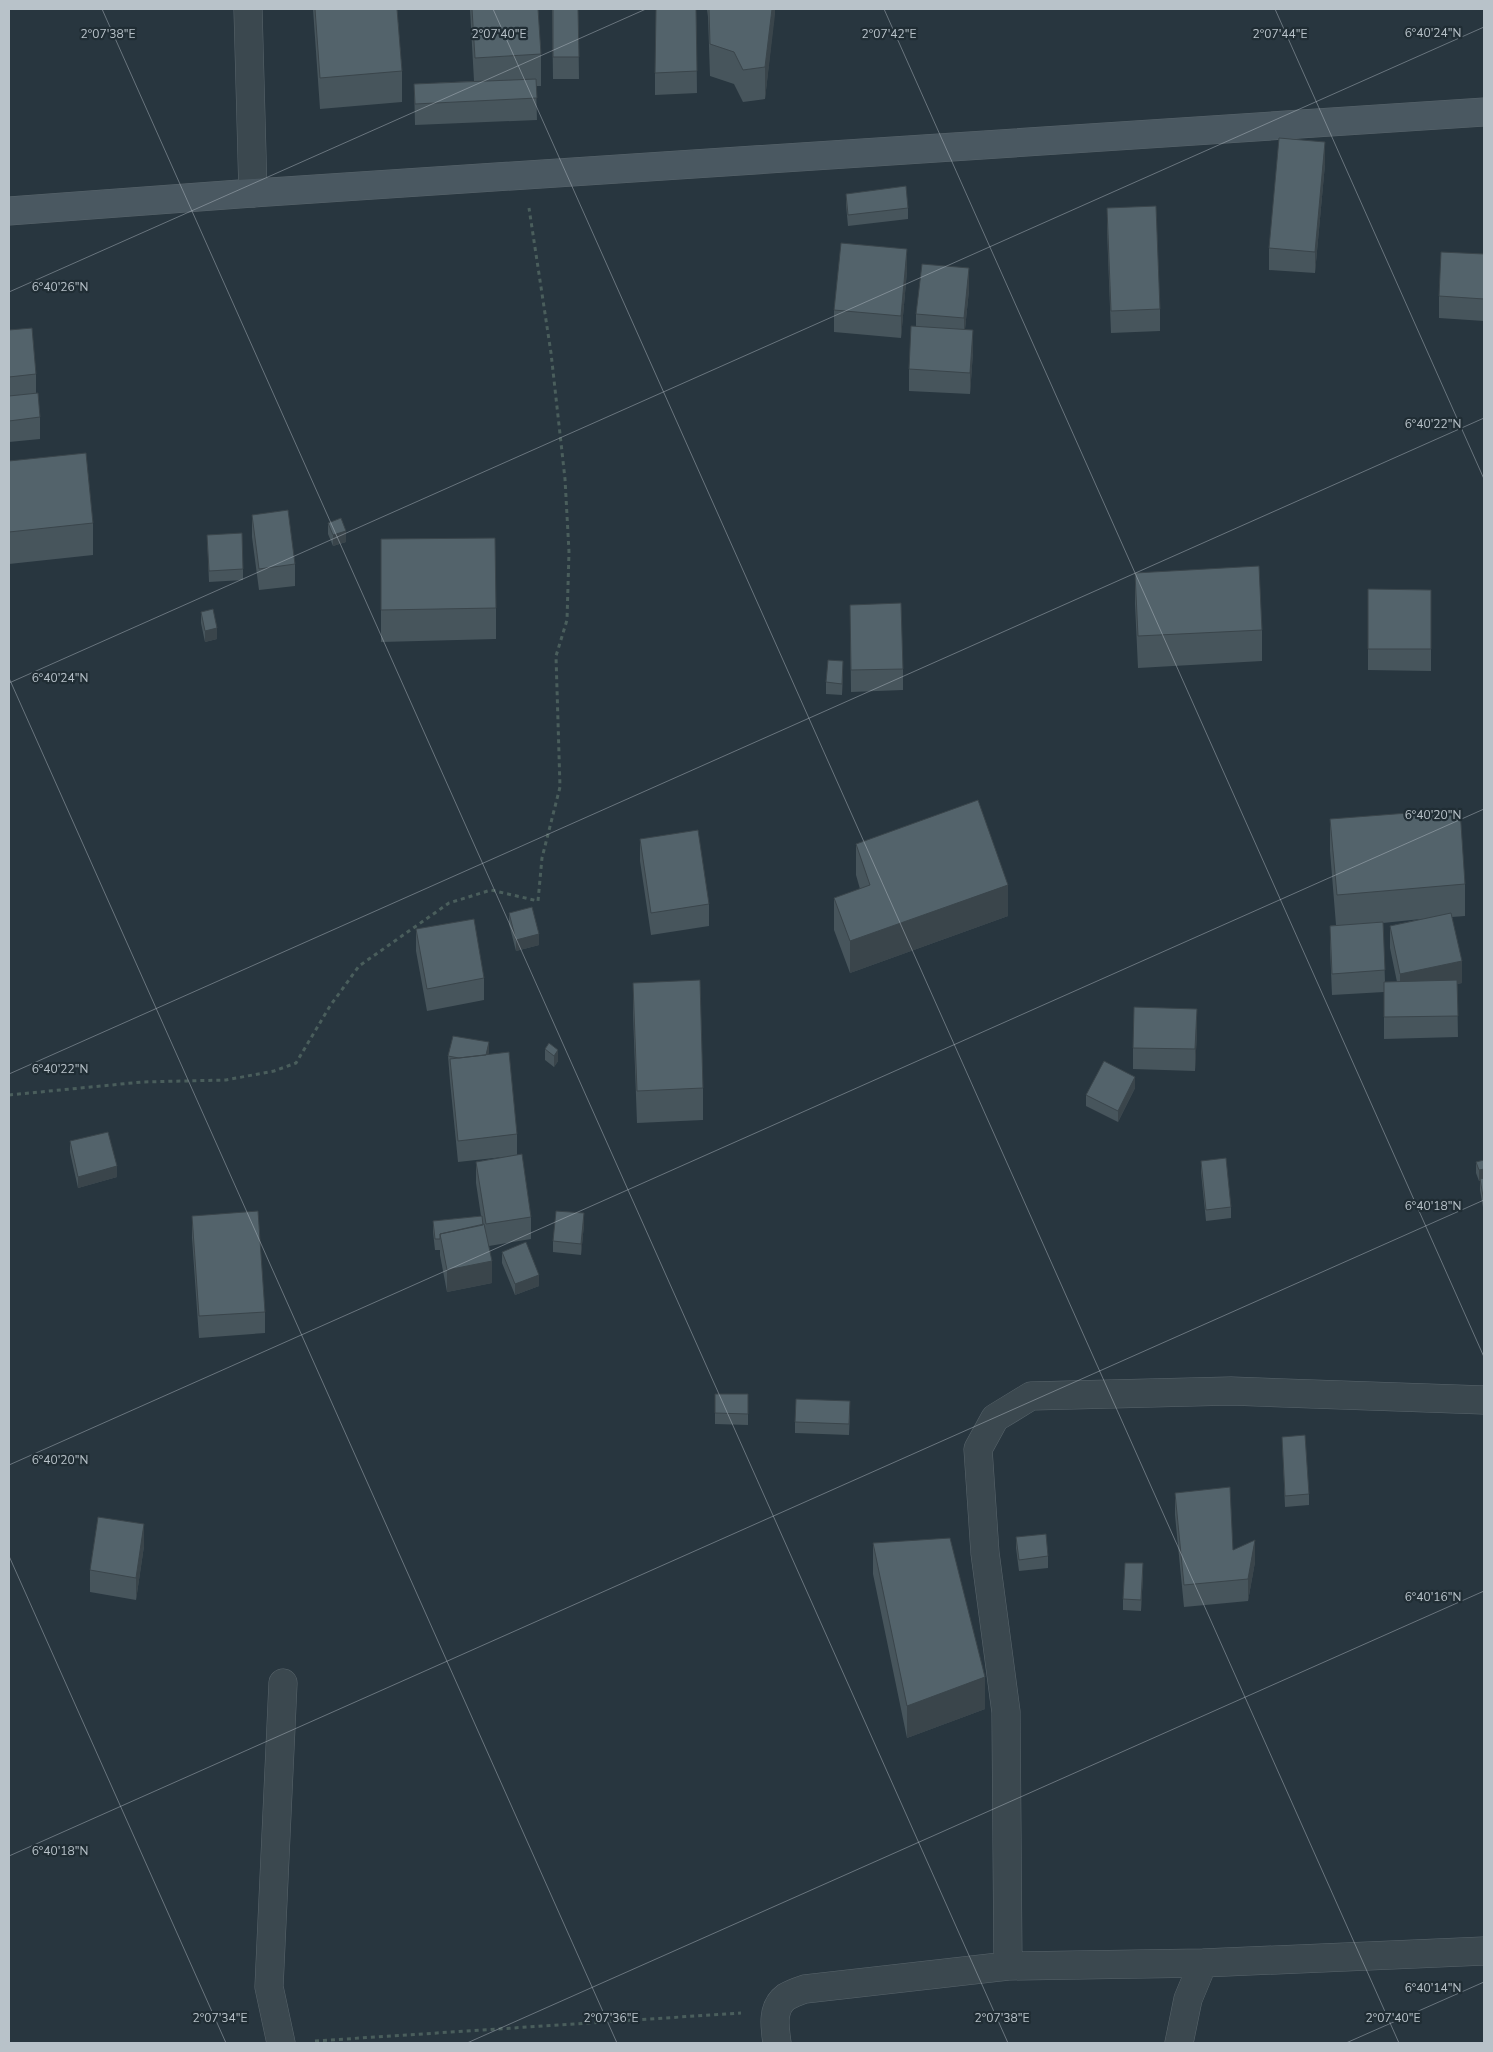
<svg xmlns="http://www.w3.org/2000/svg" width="1493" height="2052" font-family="'Nunito Sans',sans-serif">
<rect width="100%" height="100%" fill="#28363f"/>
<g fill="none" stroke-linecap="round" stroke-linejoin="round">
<defs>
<path id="street" d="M248,9L253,193
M1008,1966L1006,1712L985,1553L978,1449L995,1418L1031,1396L1231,1391L1484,1400
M281,2043L269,1987L283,1683
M777,2043C775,2028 771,2008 786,1997C791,1994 799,1991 805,1989L1008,1966L1203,1963L1484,1951
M1179,2043L1188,1999L1203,1963"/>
<path id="secondary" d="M9,211L253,193L1484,112"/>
</defs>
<use href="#street" stroke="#59656c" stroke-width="29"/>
<use href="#secondary" stroke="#59656c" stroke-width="29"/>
<path stroke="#4a5e5c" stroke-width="3" stroke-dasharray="4 4" stroke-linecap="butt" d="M9,1095L142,1082L226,1080L274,1071L296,1063L330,1006L359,966L449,903L491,890L538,901L542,858L560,787L556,656L567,620L569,552L565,479L551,353L529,208
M315,2041L741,2013"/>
<use href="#street" stroke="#3b484f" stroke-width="28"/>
<use href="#secondary" stroke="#4a5861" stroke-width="28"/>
</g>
<path fill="#47555c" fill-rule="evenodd" d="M313,9H397L402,71V102L320,109Z
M470,9H538L541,54V86H536L537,120L415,125L414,84L474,81Z
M552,9H578L579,79H553Z
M696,9L697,93L655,95V73Z
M707,9H775L765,99L743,102L734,84L710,76L708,17Z
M1325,164L1315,273L1269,270V248Z
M846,194L908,208V219L848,226L846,205Z
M1107,208L1160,309V331L1111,333L1107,230Z
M1484,254V321L1439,318V296Z
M907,271L901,338L834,332V310Z
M969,290L965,329L973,352L970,394L909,391V369L916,327V314Z
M9,330L36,374V393L40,417V439L9,442Z
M9,461L93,523V555L9,564Z
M252,515L295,564V586L259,590L252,537Z
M328,523L346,542L333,546L328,534Z
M207,535L243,569V580L209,582Z
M381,539L496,608V639L381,642Z
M1135,573L1262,630V661L1138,668L1135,604Z
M1368,589L1431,590V671L1368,670Z
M850,605L903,669V690L851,692Z
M201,612L217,639L205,642L201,623Z
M843,672L842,695L826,694V682Z
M1330,819L1465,884V916L1452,917L1462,983L1457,984L1458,1037L1384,1039V992L1332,995L1330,947V926L1336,925L1330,851ZM1421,919L1390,926V948L1397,982H1385L1383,923Z
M640,839L709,904V926L651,935L640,861Z
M856,844L1008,916L850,973L834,930V898L860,889L856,875Z
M509,913L539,945L516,951L509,924Z
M416,929L484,978V1000L427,1011L416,951Z
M633,983L703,1088V1120L637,1123L633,1014Z
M1197,1031L1195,1071L1133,1069V1048Z
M549,1043L558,1061L554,1067L545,1060V1049Z
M488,1055L517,1134V1155L531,1217V1239L489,1246L492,1283L447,1292L440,1255V1250H435L433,1232V1221L481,1216L476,1183V1162L503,1157L458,1162L450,1081L448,1056Z
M1135,1088L1118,1122L1086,1106V1095Z
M70,1141L117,1177L78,1188L70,1152Z
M1484,1160V1213L1480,1190V1181H1479L1476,1173V1162Z
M1201,1161L1231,1207V1218L1206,1221L1201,1172Z
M192,1216L265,1312V1333L199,1338L192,1238Z
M584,1224L581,1255L553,1252V1241Z
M502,1252L539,1286L515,1295L502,1263Z
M715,1394H748V1425L715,1424Z
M850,1412L849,1435L795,1433V1422Z
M1282,1437L1309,1494V1505L1285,1507Z
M1175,1493L1233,1550L1255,1562L1248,1601L1184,1607L1175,1515Z
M1016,1537L1048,1556V1568L1019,1571L1016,1548Z
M873,1543L985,1709L907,1738L873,1574Z
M144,1546L136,1600L90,1592V1570Z
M1143,1574L1141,1611L1123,1610V1599Z"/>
<path fill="#3a454b" d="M772,9H775V15L765,99V67Z
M1325,142V164L1315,273V252Z
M907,249V271L901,338V316Z
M969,268V290L964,339V318Z
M973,330V352L970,394V373Z
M346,531V542L333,546V535Z
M217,628V639L205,642V631Z
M843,661V672L842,695V684Z
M1008,885V916L850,973V941Z
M539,934V945L516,951V940Z
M1462,961V983L1400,996V974Z
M1197,1009V1031L1195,1071V1049Z
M489,1042V1053L484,1074V1063Z
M558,1050V1061L554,1067V1056Z
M1135,1077V1088L1118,1122V1111Z
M117,1166V1177L78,1188V1177Z
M1484,1169V1180L1479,1181V1170Z
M584,1213V1224L581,1255V1244Z
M492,1261V1283L447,1292V1270Z
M539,1275V1286L515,1295V1284Z
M144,1524V1546L136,1600V1578Z
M1255,1540V1562L1248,1601V1579Z
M1143,1563V1574L1141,1611V1600Z
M985,1677V1709L907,1738V1706Z"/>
<path fill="#53636b" stroke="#3a454b" d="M315,9H397L402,71L320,78Z
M472,9H538L541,54L475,58Z
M553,9H578L579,57H553Z
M656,9H696L697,71L655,73Z
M709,9H772L765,67L743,70L734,52L710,44Z
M536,79L537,98L415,104L414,84Z
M1279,138L1325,142L1315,252L1269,248Z
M906,186L908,208L848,215L846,194Z
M1156,206L1160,309L1111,311L1107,208Z
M841,243L907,249L901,316L834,310Z
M1441,252L1484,254V299L1439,296Z
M922,264L969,268L964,318L916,314Z
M911,326L973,330L970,373L909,369Z
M32,328L36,374L9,377V330Z
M38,393L40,417L9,421V396Z
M86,453L93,523L9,532V461Z
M288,510L295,564L259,569L252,515Z
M341,518L346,531L333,535L328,523Z
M242,533L243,569L209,571L207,535Z
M495,538L496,608L381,610V539Z
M1259,566L1262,630L1138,636L1135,573Z
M1368,589L1431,590V649H1368Z
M901,603L903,669L851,670L850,605Z
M213,609L217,628L205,631L201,612Z
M828,660L843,661L842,684L826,682Z
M978,800L1008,885L850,941L834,898L870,885L856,844Z
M1460,809L1465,884L1337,895L1330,819Z
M698,830L709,904L651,913L640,839Z
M532,907L539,934L516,940L509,913Z
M1451,913L1462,961L1400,974L1390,926Z
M474,919L484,978L427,989L416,929Z
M1383,922L1385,970L1332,974L1330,926Z
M700,980L703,1088L637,1091L633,983Z
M1457,980L1458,1016L1384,1017V982Z
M1134,1007L1197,1009L1195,1049L1133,1048Z
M453,1036L489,1042L486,1055L459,1058L448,1056Z
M549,1043L558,1050L554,1056L545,1049Z
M509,1052L517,1134L458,1141L450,1059Z
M1104,1061L1135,1077L1118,1111L1086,1095Z
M108,1132L117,1166L78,1177L70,1141Z
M522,1154L531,1217L486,1224L476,1162Z
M1226,1158L1231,1207L1206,1210L1201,1161Z
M1484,1160V1169L1479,1170L1476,1162Z
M1484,1178V1202L1480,1179Z
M258,1211L265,1312L199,1316L192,1216Z
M556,1211L584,1213L581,1244L553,1241Z
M482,1216L483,1225L440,1234V1239H435L433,1221Z
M484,1224L492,1261L447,1270L440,1234Z
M526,1242L539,1275L515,1284L502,1252Z
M715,1394H748V1414L715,1413Z
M796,1399L850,1401L849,1424L795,1422Z
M1305,1435L1309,1494L1285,1496L1282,1437Z
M1230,1487L1233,1550L1255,1540L1248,1579L1184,1585L1175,1493Z
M98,1517L144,1524L136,1578L90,1570Z
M1046,1534L1048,1556L1019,1560L1016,1537Z
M950,1538L985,1677L907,1706L873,1543Z
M1125,1563H1143L1141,1600L1123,1599Z"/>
<path fill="none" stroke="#b8c2c9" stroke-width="1" stroke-opacity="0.45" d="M102,9L1008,2043M493,9L1399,2043M884,9L1484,1357M1275,9L1484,479M9,292L646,9M9,678L617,2043M9,683L1484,27M9,1074L1484,418M9,1465L1484,809M9,1556L226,2043M9,1856L1484,1200M467,2043L1484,1591M1346,2043L1484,1982"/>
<g font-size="12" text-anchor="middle" fill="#b8c2c9" stroke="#202d34" stroke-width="4.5" stroke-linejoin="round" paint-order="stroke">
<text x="1433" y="37">6°40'24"N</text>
<text x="499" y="38">2°07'40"E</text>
<text x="1280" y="38">2°07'44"E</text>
<text x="108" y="38">2°07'38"E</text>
<text x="889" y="38">2°07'42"E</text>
<text x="60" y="291">6°40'26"N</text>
<text x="1433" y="428">6°40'22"N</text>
<text x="60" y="682">6°40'24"N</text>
<text x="1433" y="819">6°40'20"N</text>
<text x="60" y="1073">6°40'22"N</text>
<text x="1433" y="1210">6°40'18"N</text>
<text x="60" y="1464">6°40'20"N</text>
<text x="1433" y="1601">6°40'16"N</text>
<text x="60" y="1855">6°40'18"N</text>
<text x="1433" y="1992">6°40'14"N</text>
<text x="220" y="2022">2°07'34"E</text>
<text x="611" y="2022">2°07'36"E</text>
<text x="1002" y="2022">2°07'38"E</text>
<text x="1393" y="2022">2°07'40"E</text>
</g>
<rect width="1493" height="2052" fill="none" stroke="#b8c2c9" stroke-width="20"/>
</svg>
